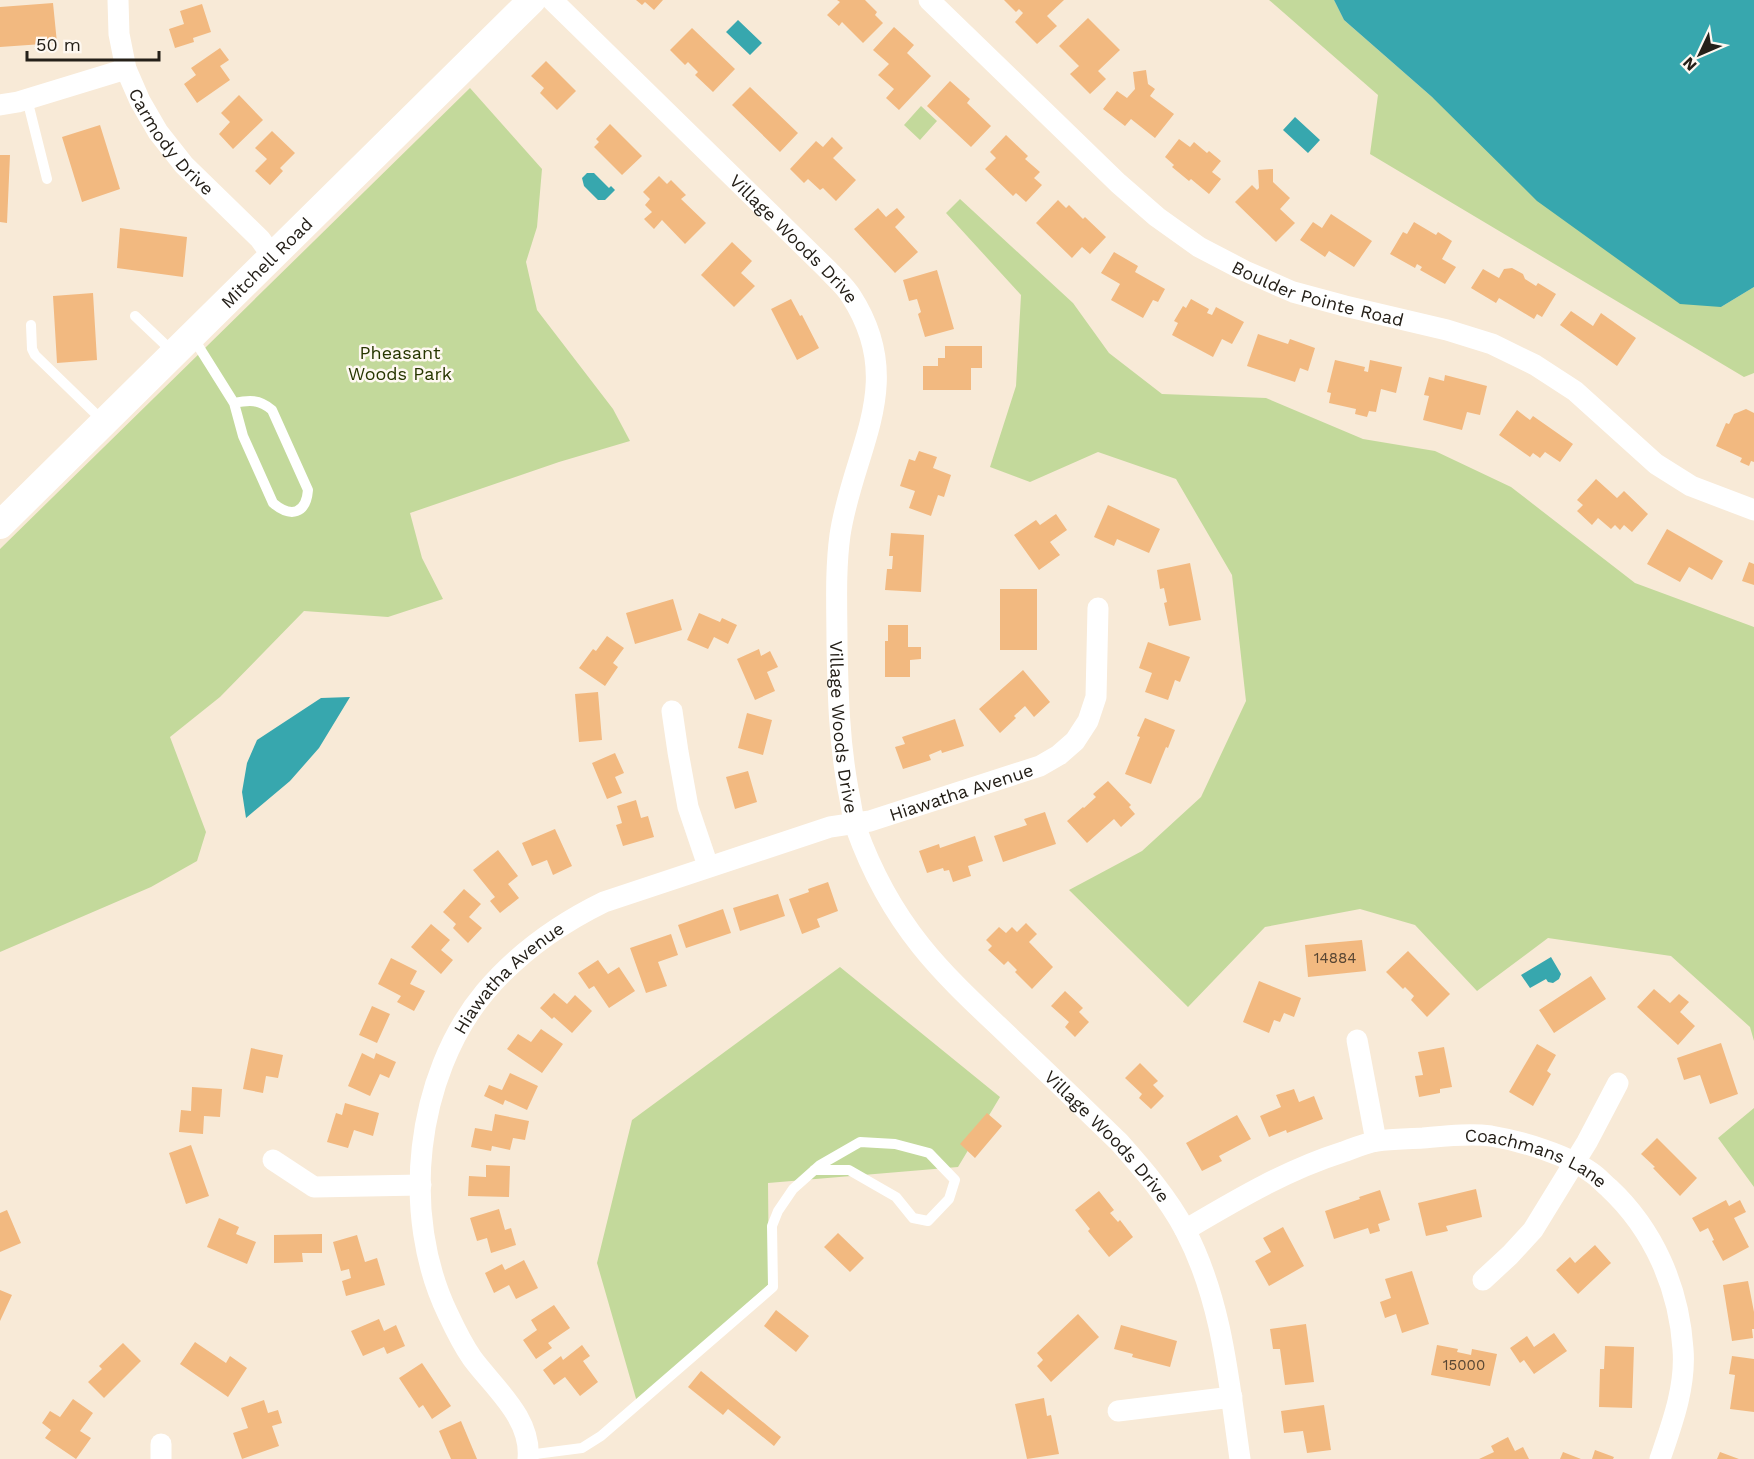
<svg xmlns="http://www.w3.org/2000/svg" width="1754" height="1459" font-family="'Work Sans',sans-serif">
<rect width="100%" height="100%" fill="#f8ead7"/>
<path fill="#c3d99b" d="M1269,0H1334L1344,20L1432,97L1721,307L1754,287V373L1744,377L1370,154L1378,95Z
M470,88L542,169L537,227L526,262L537,310L613,409L630,441L559,462L410,513L422,558L443,599L388,617L304,611L220,697L170,737L206,832L197,861L151,887L0,952V549Z
M921,106L937,121L920,140L904,125Z
M960,199L1073,303L1109,353L1162,394L1266,398L1363,439L1435,451L1511,487L1635,583L1754,627V1041L1750,1027L1671,956L1548,938L1477,991L1415,925L1360,909L1265,927L1188,1007L1069,890L1142,851L1201,797L1246,701L1232,575L1176,479L1098,452L1030,482L990,467L1016,386L1021,295L946,213Z
M840,967L1000,1097L958,1167L768,1183L769,1284L637,1402L597,1263L632,1120Z
M1754,1108V1187L1718,1138Z"/>
<path fill="#37a7ae" d="M1334,0H1754V287L1721,307L1680,304L1537,201L1432,97L1344,20Z
M738,20L762,43L750,55L726,32Z
M1295,117L1320,140L1308,153L1283,130Z
M587,173H594L609,188L611,186L615,190L605,200H598L584,186L582,178Z
M350,697L319,748L290,781L246,818L242,792L247,763L257,740L321,698Z
M1551,957L1561,974L1559,979L1553,983L1548,982L1546,979L1530,988L1521,975Z"/>
<path fill="#f2b980" d="M636,0H663L654,10L645,2L642,5Z
M837,0H865L877,12L875,15L883,23L863,43L842,22L839,26L827,15L840,2Z
M1004,0H1064L1047,16L1057,26L1037,44L1015,22L1023,13L1019,9L1016,12Z
M53,3L57,43L0,47V7Z
M202,4L211,32L193,38L194,42L175,48L169,29L184,24L180,11Z
M1088,18L1120,50L1098,71L1106,79L1090,94L1070,74L1079,66L1059,46Z
M894,27L914,45L907,53L931,76L899,110L886,98L894,89L878,75L889,64L873,50Z
M692,28L735,69L713,92L695,75L698,72L688,62L685,65L670,50Z
M220,48L229,60L220,66L230,80L197,103L184,84L196,75L191,68Z
M546,61L576,91L557,110L540,93L544,88L531,76Z
M1146,70L1148,84L1155,89L1150,96L1174,114L1155,138L1131,119L1125,126L1103,109L1117,91L1127,98L1135,89L1133,72Z
M950,81L970,99L967,103L991,126L971,147L927,106Z
M750,87L798,133L780,152L732,105Z
M239,95L263,120L233,149L219,134L230,122L221,113Z
M610,124L642,156L622,175L594,147L599,142L596,139Z
M100,125L120,189L82,202L62,137Z
M272,131L295,153L280,168L283,171L270,185L255,171L267,159L255,148Z
M1006,135L1028,156L1025,159L1040,172L1034,178L1042,185L1026,202L1016,193L1013,196L985,169L996,158L990,152Z
M832,137L843,148L833,158L856,180L836,201L823,188L820,190L808,179L804,183L790,169L816,141L823,147Z
M1179,139L1190,147L1194,142L1207,153L1209,151L1221,161L1212,172L1221,179L1209,194L1191,179L1189,181L1172,167L1174,165L1165,157Z
M0,155H10L7,223L0,222Z
M1273,169V182L1290,198L1280,209L1295,223L1276,242L1235,202L1252,185L1257,190L1259,188L1258,170Z
M659,176L667,184L671,180L686,195L681,199L706,223L685,244L662,220L654,229L644,219L652,212L645,205L650,199L643,192Z
M1058,200L1066,208L1069,205L1083,219L1085,217L1106,237L1090,254L1082,247L1072,258L1036,223Z
M878,208L886,217L897,208L905,217L895,227L918,252L895,273L854,229Z
M1331,214L1372,241L1354,267L1329,251L1325,257L1300,240L1313,222L1322,228Z
M1414,222L1436,235L1438,232L1452,241L1442,259L1456,267L1445,284L1420,270L1422,267L1417,264L1415,268L1390,254L1403,232L1407,234Z
M120,228L187,237L183,277L117,268Z
M732,242L752,261L741,273L755,286L734,307L701,275Z
M1114,252L1138,266L1135,272L1165,289L1158,302L1153,300L1143,318L1111,300L1120,284L1101,273Z
M1512,268L1523,274L1525,279L1536,286L1538,283L1556,294L1542,317L1537,314L1534,319L1499,298L1496,303L1471,288L1483,269L1499,278L1504,269Z
M937,270L954,329L925,337L918,314L921,312L917,299L909,301L903,280Z
M93,293L97,360L57,363L53,296Z
M791,299L800,316L802,315L819,348L797,360L771,309Z
M1191,299L1209,309L1207,313L1212,315L1216,307L1244,322L1232,344L1222,339L1213,357L1172,335L1178,323L1174,321L1183,306L1186,308Z
M1571,311L1593,326L1601,313L1636,338L1617,366L1560,325Z
M1258,334L1288,344L1290,339L1315,348L1308,371L1300,368L1295,382L1247,366Z
M945,346H982V368H971V390H923V366H938V358H945Z
M1335,360L1365,367L1364,371L1368,372L1370,360L1402,367L1396,393L1381,389L1376,412L1369,411L1367,417L1355,414L1356,409L1329,403L1331,393L1327,392Z
M1445,375L1487,386L1480,415L1467,412L1462,430L1423,420L1429,396L1424,395L1429,377L1444,381Z
M1746,409L1754,413V462L1751,461L1749,466L1740,462L1742,458L1716,446L1726,423L1729,424L1734,414Z
M1517,410L1530,420L1533,416L1573,444L1560,462L1545,452L1540,458L1533,453L1530,457L1499,435Z
M919,451L937,457L933,468L951,475L944,497L938,495L931,516L909,508L915,491L900,486L909,459L915,461Z
M1596,479L1617,498L1624,491L1648,514L1632,532L1624,525L1620,530L1615,525L1611,529L1598,518L1592,525L1577,511L1583,505L1577,500Z
M1108,505L1160,529L1149,553L1117,539L1114,546L1094,537Z
M1056,514L1067,530L1050,542L1060,555L1039,570L1014,535L1036,520L1040,525Z
M1667,529L1723,561L1712,580L1689,567L1680,582L1647,564Z
M891,533L924,535L921,592L885,590L887,569H892L893,556H889Z
M1749,562L1754,564V585L1742,581Z
M1190,563L1201,620L1169,626L1164,603L1167,602L1164,588L1160,589L1157,570Z
M1000,589H1037V650H1000Z
M673,599L682,630L635,644L626,613Z
M699,613L720,622L722,618L737,625L728,644L714,637L708,649L687,640Z
M888,625H908V647H921V659L910,660V677H885V641H888Z
M607,636L624,648L613,663L618,667L605,686L579,668L593,649L596,651Z
M1148,642L1190,657L1180,682L1175,680L1168,700L1145,692L1152,673L1139,668Z
M759,649L761,656L770,651L778,667L767,672L775,691L755,700L737,659Z
M1023,670L1050,702L1034,717L1025,706L1014,716L1016,718L1000,733L979,709Z
M598,692L602,740L579,742L575,694Z
M747,713L772,720L763,755L738,748Z
M1145,718L1175,730L1168,748L1166,747L1151,784L1125,774L1140,737L1137,736Z
M955,719L964,746L942,753L941,750L929,755L931,760L903,769L895,747L905,744L902,737Z
M615,753L624,773L615,777L622,793L607,799L592,763Z
M748,771L757,802L735,809L726,777Z
M1108,781L1131,805L1129,807L1135,814L1121,827L1114,819L1087,843L1067,821L1083,807L1084,808L1096,797L1093,794Z
M636,800L641,818L648,816L654,837L623,846L616,825L622,823L617,806Z
M1045,812L1056,844L1003,862L994,836L1027,825L1024,819Z
M555,829L572,866L553,875L547,860L532,866L522,843Z
M975,836L983,861L968,866L971,876L953,882L949,870L944,871L943,868L927,873L919,851L939,844L940,848Z
M498,850L518,876L508,884L519,898L500,913L490,901L495,897L473,870Z
M828,882L838,911L817,919L820,927L802,934L789,899L809,892L808,889Z
M464,889L481,904L469,917L482,928L468,943L453,928L456,924L443,912Z
M778,894L785,916L740,931L733,908Z
M723,909L731,933L686,948L678,925Z
M1026,923L1037,934L1029,942L1053,967L1032,989L1015,972L1017,970L1008,961L1004,965L988,950L992,946L986,940L999,927L1006,933L1012,927L1017,932Z
M431,924L450,940L441,950L453,960L441,974L411,947Z
M671,934L678,955L658,962L667,986L646,993L630,948Z
M1362,940L1366,971L1308,977L1305,945Z
M1408,951L1450,994L1427,1017L1411,1000L1414,996L1405,987L1403,989L1386,972Z
M391,958L417,971L410,984L425,991L414,1011L397,1002L401,996L378,984Z
M598,960L608,974L619,967L635,991L609,1008L594,986L589,989L578,973Z
M1591,976L1606,999L1554,1033L1539,1010Z
M1259,981L1301,998L1294,1017L1284,1013L1280,1022L1274,1020L1269,1033L1243,1022Z
M1654,989L1670,1003L1679,994L1689,1002L1680,1012L1695,1026L1678,1045L1637,1007Z
M1065,991L1083,1008L1079,1012L1089,1022L1075,1037L1065,1027L1069,1022L1051,1006Z
M554,993L567,1004L575,995L592,1011L572,1033L554,1017L552,1019L540,1008Z
M372,1006L390,1014L377,1043L359,1035Z
M541,1029L563,1044L542,1073L507,1049L518,1034L531,1042Z
M1721,1043L1738,1094L1710,1104L1700,1075L1684,1080L1677,1058Z
M1537,1044L1556,1055L1547,1071L1551,1074L1533,1106L1509,1092Z
M1444,1047L1452,1087L1440,1089V1093L1419,1097L1415,1076L1423,1075L1418,1052Z
M251,1048L283,1055L278,1078L266,1076L263,1093L243,1089Z
M362,1053L374,1059L376,1053L396,1062L389,1078L380,1074L370,1096L348,1086Z
M1140,1063L1158,1081L1153,1085L1164,1096L1151,1109L1139,1098L1142,1094L1125,1078Z
M510,1073L538,1086L527,1110L505,1100L503,1105L484,1096L489,1085L502,1090Z
M192,1087L222,1089L220,1117L204,1116L203,1134L179,1132L181,1110L191,1111Z
M1294,1089L1299,1102L1314,1096L1323,1119L1287,1133L1286,1130L1269,1137L1260,1116L1281,1107L1276,1095Z
M345,1103L379,1113L373,1136L354,1130L348,1148L327,1142L336,1113L342,1115Z
M987,1113L1002,1126L975,1158L960,1144Z
M495,1114L529,1121L525,1140L513,1138L510,1150L492,1146L491,1151L471,1147L475,1128L492,1131Z
M1237,1115L1251,1139L1219,1156L1222,1161L1202,1171L1186,1143Z
M1657,1138L1697,1178L1680,1196L1653,1168L1655,1167L1641,1154Z
M191,1145L209,1196L186,1204L169,1153Z
M486,1165L510,1166L509,1197L468,1196L469,1176L486,1177Z
M1476,1189L1482,1217L1446,1226L1448,1231L1426,1236L1418,1203Z
M1380,1190L1390,1220L1378,1224L1380,1231L1370,1234L1368,1228L1334,1239L1325,1211L1360,1199L1359,1197Z
M1099,1191L1114,1210L1110,1213L1118,1222L1120,1220L1133,1237L1109,1257L1088,1231L1090,1229L1075,1210Z
M1726,1200L1729,1206L1740,1200L1746,1212L1734,1218L1749,1247L1723,1261L1712,1241L1714,1240L1708,1228L1700,1232L1692,1218Z
M499,1209L505,1230L511,1228L516,1245L491,1253L487,1238L477,1241L470,1218Z
M7,1210L21,1243L0,1252V1213Z
M219,1218L239,1227L236,1234L256,1242L247,1264L207,1247Z
M1283,1227L1304,1266L1269,1286L1255,1261L1271,1252L1263,1238Z
M838,1233L864,1258L850,1272L824,1247Z
M322,1234V1253H302L303,1262L274,1263V1235Z
M357,1235L365,1262L377,1258L385,1285L346,1296L342,1281L351,1278L349,1269L341,1271L333,1242Z
M1595,1245L1611,1263L1578,1294L1556,1270L1570,1257L1575,1263Z
M524,1260L538,1288L516,1299L509,1285L494,1293L485,1273L502,1264L505,1270Z
M1412,1271L1429,1324L1402,1333L1396,1314L1385,1318L1380,1302L1391,1298L1385,1279Z
M1748,1281L1754,1312V1329H1752L1753,1338L1732,1341L1723,1285Z
M0,1290L12,1295L0,1321Z
M554,1305L570,1328L548,1343L552,1348L536,1359L523,1340L537,1330L531,1320Z
M776,1310L809,1336L796,1352L764,1326Z
M1078,1314L1099,1337L1051,1382L1037,1366L1043,1360L1037,1353Z
M379,1319L384,1331L396,1325L405,1346L387,1354L384,1347L363,1356L351,1331Z
M1306,1324L1314,1382L1285,1385L1280,1349H1273L1270,1329Z
M1121,1325L1177,1341L1170,1367L1132,1357L1133,1354L1114,1349Z
M1554,1333L1567,1351L1534,1374L1524,1360L1520,1363L1510,1348L1527,1336L1534,1347Z
M195,1342L226,1363L230,1356L247,1368L228,1397L180,1364Z
M123,1343L141,1361L104,1398L88,1382L102,1369L99,1366Z
M582,1345L590,1356L583,1361L598,1382L580,1396L565,1377L554,1385L543,1370L561,1356L563,1360Z
M1437,1345L1458,1349L1457,1352L1471,1355L1472,1349L1497,1354L1490,1386L1431,1375Z
M1605,1346L1634,1347L1632,1408L1599,1407L1600,1369H1604Z
M1732,1356L1754,1359V1412L1730,1409L1735,1375L1729,1374Z
M422,1363L451,1406L432,1419L423,1405L419,1408L399,1378Z
M701,1371L781,1437L774,1446L728,1409L723,1415L688,1387Z
M1044,1398L1047,1416L1051,1415L1059,1454L1027,1459L1015,1404Z
M73,1399L93,1413L80,1431L91,1438L76,1459L45,1438L51,1430L42,1423L50,1411L60,1417Z
M264,1400L268,1413L278,1410L282,1423L272,1426L279,1446L242,1459L233,1433L248,1428L241,1408Z
M1324,1405L1331,1450L1307,1453L1303,1431L1284,1433L1281,1411Z
M461,1421L477,1459H451L439,1431Z
M1508,1437L1515,1451L1523,1447L1529,1459H1479L1494,1452L1491,1446Z
M1595,1450L1614,1457L1613,1459H1592Z
M1563,1452L1581,1459H1560Z
M1720,1452L1739,1459H1717Z"/>
<g fill="none" stroke-linecap="round" stroke-linejoin="round">
<path stroke="#fff" stroke-width="10" d="M27,99L47,179
M135,316L174,353
M31,325L32,349L35,355L104,422
M192,336L234,403L243,436L273,503C291,518 306,514 308,490L272,410C259,399 249,400 234,403
M528,1455L582,1448L601,1436L773,1287L772,1226L778,1211L793,1189L820,1165L860,1142L895,1144L929,1153L955,1180L949,1199L928,1221L913,1218L896,1197L849,1170H814"/>
<g stroke="#fff" stroke-width="21">
<path id="s1" d="M118,0L119,34L126,69L140,101L158,132L184,165L260,239L273,257"/>
<path id="s2" d="M552,0L828,270C835,278 845,286 851,296C908,384 853,448 840,535C835,572 837,608 837,645C838,694 839,740 848,789C851,802 852,816 856,828C871,870 893,911 921,946C949,981 983,1011 1015,1042C1050,1075 1085,1109 1119,1142C1143,1169 1168,1198 1185,1230C1222,1300 1229,1382 1240,1459"/>
<path id="s3" d="M929,0L1118,183L1157,217L1199,247L1245,271L1293,292L1345,306L1447,330L1492,344L1535,365L1575,391L1656,464L1691,486L1754,510"/>
<path d="M0,105L18,102L126,69"/>
<path d="M672,711L678,752L688,807L708,866"/>
<path d="M1357,1040L1376,1141"/>
<path d="M273,1160L314,1187L421,1185"/>
<path id="s4" d="M1185,1230C1236,1200 1286,1170 1343,1152C1354,1148 1366,1143 1377,1141C1392,1139 1408,1139 1423,1138C1445,1136 1469,1133 1491,1136C1521,1141 1568,1155 1592,1173C1598,1177 1603,1183 1609,1188C1654,1230 1679,1288 1683,1349C1686,1387 1672,1424 1660,1459"/>
<path d="M1483,1280L1510,1255L1533,1230L1587,1142L1618,1083"/>
<path d="M1118,1411L1232,1397"/>
<path d="M161,1444V1459"/>
<path id="s5" d="M528,1459C532,1418 494,1388 472,1358C463,1345 455,1329 448,1314C400,1215 415,1076 485,992C518,953 559,924 604,902L830,827L870,821L1040,766L1059,755L1075,741L1088,721L1096,697L1098,608"/>
</g>
<path stroke="#fff" stroke-width="28" id="s6" d="M0,525L532,0"/>
</g>
<g text-anchor="middle" dominant-baseline="central" stroke-width="5" stroke-linejoin="round" paint-order="stroke">
<g font-size="15" fill="#584633">
<text x="1335" y="958">14884</text>
<text x="1464" y="1365">15000</text>
</g>
<g font-size="18" fill="#252019" stroke="#fef8f1">
<text stroke="none"><textPath href="#s1" startOffset="156">Carmody Drive</textPath></text>
<text stroke="none"><textPath href="#s2" startOffset="340">Village Woods Drive</textPath></text>
<text stroke="none"><textPath href="#s6" startOffset="374">Mitchell Road</textPath></text>
<text stroke="none"><textPath href="#s3" startOffset="495">Boulder Pointe Road</textPath></text>
<text stroke="none"><textPath href="#s2" startOffset="862">Village Woods Drive</textPath></text>
<text stroke="none"><textPath href="#s5" startOffset="1034">Hiawatha Avenue</textPath></text>
<text stroke="none"><textPath href="#s5" startOffset="536">Hiawatha Avenue</textPath></text>
<text stroke="none"><textPath href="#s2" startOffset="1366">Village Woods Drive</textPath></text>
<text stroke="none"><textPath href="#s4" startOffset="376">Coachmans Lane</textPath></text>
</g>
<g font-size="18" fill="#273600" stroke="#fef8f1">
<text x="400" y="352">Pheasant<tspan x="400" dy="21">Woods Park</tspan></text>
</g>
</g>
<g transform="translate(1700 54) rotate(226)" stroke="#fef8f1" stroke-width="4.5" paint-order="stroke">
<path d="M0-4.5L10 22L0 15L-10 22Z" fill="#252019"/>
<text y="-9" font-size="16" font-weight="bold" text-anchor="middle" fill="#252019">N</text>
</g>
<path d="M27 51v9h132v-9" fill="none" stroke="#252019" stroke-width="3"/>
<text x="36" y="51" font-size="18" fill="#252019" stroke="#fef8f1" stroke-width="4.5" paint-order="stroke">50 m</text>
</svg>
